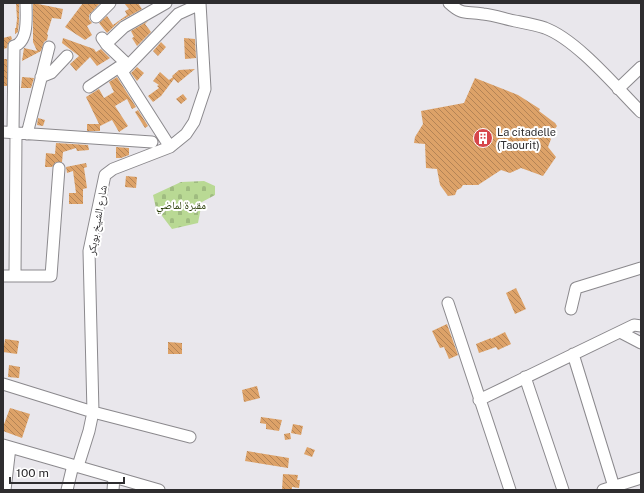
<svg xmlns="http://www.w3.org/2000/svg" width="644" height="493" font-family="'Public Sans','Noto Naskh Arabic',sans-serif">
<defs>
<pattern id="cemetery-stones" width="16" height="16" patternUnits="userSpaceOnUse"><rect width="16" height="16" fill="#b9d994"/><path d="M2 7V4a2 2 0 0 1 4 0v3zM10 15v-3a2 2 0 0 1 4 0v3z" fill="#9fbb80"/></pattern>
<pattern id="building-back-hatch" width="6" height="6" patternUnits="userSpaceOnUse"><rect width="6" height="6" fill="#dda268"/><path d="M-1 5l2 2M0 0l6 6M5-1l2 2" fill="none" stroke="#b48456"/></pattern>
</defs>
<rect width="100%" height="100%" fill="#e9e7ec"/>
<path fill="url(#cemetery-stones)" d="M204,181L215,186V195L202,202L198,223L172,229L156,208L153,195L181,182Z"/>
<path fill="url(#building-back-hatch)" d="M16,3H19V21L18,32L15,34V28H16L17,19Z
M33,3L63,9L61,19L52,18L47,34L48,35L47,40L44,42L41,51L22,61L24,48L37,51L33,42Z
M83,3H100L89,15V19L92,23L87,26L92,35L85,40L65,27Z
M124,3H138L142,9L120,21L107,33L99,23L107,16L113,25L127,15L125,11L129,9Z
M148,21L145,24L151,32L137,46L132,38L134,37L131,31Z
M11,36L12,39L8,43L7,48L3,49V38Z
M63,38L94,49L96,52L101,49L110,58L97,66L90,57L76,71L70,64L79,56L62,43Z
M184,38L195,39L196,58L185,59Z
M161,42L166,47L158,56L153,51Z
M3,59H7V86H3Z
M137,67L144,73L137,81L131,73Z
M195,69L178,83L174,79L161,96L153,102L148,96L159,88L157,86L159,85L153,81L160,72L169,80L173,77L172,76L179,70Z
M22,77L34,78L31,88H21Z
M117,77L136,107L132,109L127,99L115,106L128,126L119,132L112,120L100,126V131H87V124H99L86,97L99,89L104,98L114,92L109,82Z
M475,78L518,95L540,109L539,111L555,123L557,126L549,137L551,139L548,147L556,157L543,176L521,168L510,173L501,170L478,185H463L461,188L457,190L455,195L448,196L440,185L437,169L426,168L425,144L414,143L415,137L423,124L421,111L464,103Z
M183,94L187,99L181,104L176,99Z
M138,110L148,126L145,128L135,112Z
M38,118L45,120L43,126L37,125Z
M56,143L88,145L89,150L77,151L76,148L63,152L62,162H56L52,167H45L46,153L55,154Z
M116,147L129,148V155L121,158H116Z
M86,163L87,167L84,168L87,188L83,189V204H69V193H76L73,171L67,173L66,167Z
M126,176L137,177L136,188L125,187Z
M516,288L526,309L515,314L506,293Z
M447,324L458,355L449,359L444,347L440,348L432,331Z
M505,332L511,344L498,350L496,347L479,353L476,344L491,338V339Z
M5,339L19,341L17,354L3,352Z
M168,342L182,343V354H168Z
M9,365L20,367L19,378L8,377Z
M257,386L260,398L244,402L242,390Z
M10,408L30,414L22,438L3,431V427Z
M261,417L282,420L279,431L266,429V424L260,423Z
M293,424L303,426L301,435L291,433Z
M290,433L291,439L285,440L284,434Z
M307,447L315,450L312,457L304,454Z
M247,451L289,458L288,468L245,461Z
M283,474L298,475L297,480H300L299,488L292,487V490H282Z"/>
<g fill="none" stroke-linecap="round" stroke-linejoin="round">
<defs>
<path id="minor" d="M449,3C463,16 466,11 483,14C494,15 505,19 515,21C525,23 536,25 545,28C577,40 616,87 641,112
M96,17L110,3
M102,38L107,45L128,65
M106,44L124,27L166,3
M122,72L178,14L200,4
M41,77L51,73L67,56
M89,87L119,67L170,147
M618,89L641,67
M3,132L152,142
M13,133L14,46C29,42 26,16 26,3
M27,134L49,47
M3,276H51L59,168
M15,276L16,133
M448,303L510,490
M571,309L576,288L641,268
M620,332L641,343
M573,354L614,487
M525,377L563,490
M3,384L93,412L190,437
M479,400L634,325L641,326
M3,445L159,490
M78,466L89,431L93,412L89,251L105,175L113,169L170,147L186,134L194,122L205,89L200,3
M5,490L10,447
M67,490L73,465
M113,490L114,477
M603,490L641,478"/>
</defs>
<use href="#minor" stroke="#8b898d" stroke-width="13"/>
<use href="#minor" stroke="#fff" stroke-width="11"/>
</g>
<defs>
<symbol id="building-disc" viewBox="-11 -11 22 22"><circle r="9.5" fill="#d6464a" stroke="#fff"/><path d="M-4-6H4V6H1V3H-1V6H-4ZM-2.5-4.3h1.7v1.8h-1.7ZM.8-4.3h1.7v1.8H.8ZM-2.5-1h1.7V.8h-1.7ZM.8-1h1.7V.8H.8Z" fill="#fff"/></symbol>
</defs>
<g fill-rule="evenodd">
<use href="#building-disc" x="472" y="127" width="22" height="22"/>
</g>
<g text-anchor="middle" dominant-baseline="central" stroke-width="4" stroke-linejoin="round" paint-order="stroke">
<g font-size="11" fill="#2e2d2f" stroke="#fff" text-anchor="start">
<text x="497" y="132">La citadelle<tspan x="497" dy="13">(Taourit)</tspan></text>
</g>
<g font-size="11" fill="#273b05" stroke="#fff">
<text x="181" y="205">مقبرة لماضي</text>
</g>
<g font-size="11" fill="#2e2d2f" stroke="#fff">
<text transform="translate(97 220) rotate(-80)">شارع الشيخ بوبكر</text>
</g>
</g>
<rect width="644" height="493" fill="none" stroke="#2e2d2f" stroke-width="8"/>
<path d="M10 477v6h114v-6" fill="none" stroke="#2e2d2f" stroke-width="2"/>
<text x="16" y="477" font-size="12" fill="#2e2d2f" stroke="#ffffff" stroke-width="3" paint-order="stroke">100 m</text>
</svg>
